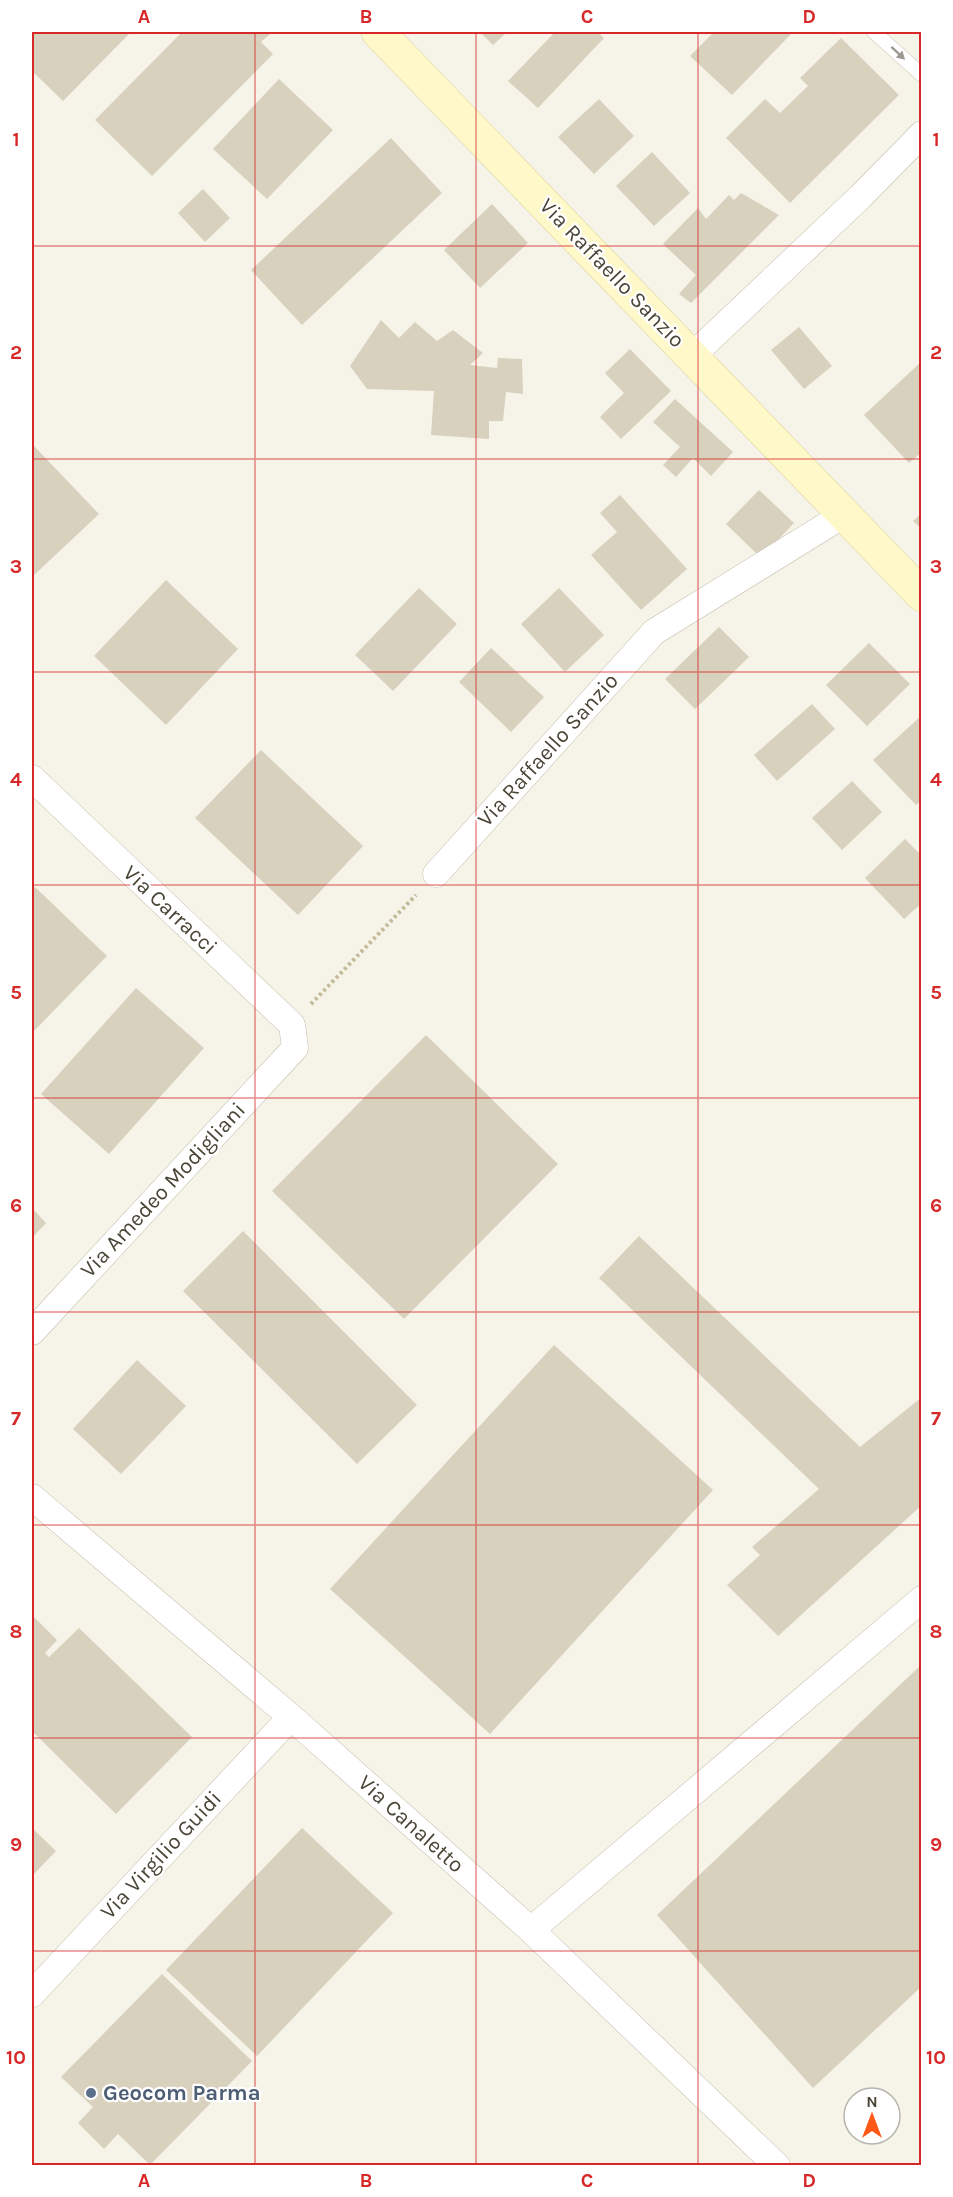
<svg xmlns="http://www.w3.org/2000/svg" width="953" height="2197" font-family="Karla,sans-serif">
<rect width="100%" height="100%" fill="#f6f3e9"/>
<path fill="#d8d1bd" d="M32,32H131L63,101L32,71Z
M182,32H272L261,42L273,54L152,176L95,120Z
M480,32H507L493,45Z
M555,32H597L604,38L538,108L508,81Z
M711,32H793L732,95L690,56L713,33Z
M841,38L899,95L790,203L726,138L765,99L780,113L808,86L800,78Z
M279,79L333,130L267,199L213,149Z
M599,99L634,136L594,174L558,137Z
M391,138L442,193L302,325L251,270Z
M652,152L690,193L654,226L616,186Z
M203,189L230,218L205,242L178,213Z
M741,193L779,215L691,303L679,294L696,275L663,244L698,208L706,219L729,195L734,200Z
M492,204L528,243L480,288L444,250Z
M381,320L399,338L415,322L437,341L453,330L483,353L470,365L497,368L498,358L522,359L523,394L506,392L503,421H489V439L431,435L434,391L367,389L350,366Z
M799,327L832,366L804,389L771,350Z
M630,349L671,391L621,439L600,417L624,393L605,373Z
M922,361V452L909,463L864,415Z
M675,399L733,452L711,476L693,458L676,477L663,465L680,447L653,422Z
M33,445L99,514L32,577V446Z
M759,490L794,523L761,558L726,524Z
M620,495L687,569L641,610L591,555L617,532L600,513Z
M922,513V529L913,521Z
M166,580L238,649L166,725L94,656Z
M419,588L457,624L393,691L355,655Z
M559,588L604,635L565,672L521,624Z
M719,627L749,657L695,709L665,679Z
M869,643L910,684L867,726L826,685Z
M491,648L544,697L511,732L459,682Z
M812,704L835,729L777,781L754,755Z
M922,715V800L916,805L873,760Z
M261,750L363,846L298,915L195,818Z
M852,781L882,812L842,850L812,818Z
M905,839L922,856V903L904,919L865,878Z
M35,887L107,956L32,1033V890Z
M136,988L204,1048L109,1154L41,1094Z
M426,1035L558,1164L404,1319L272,1191Z
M32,1208L46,1223L32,1238Z
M243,1231L417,1405L357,1464L183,1291Z
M639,1236L860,1447L922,1397V1505L778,1636L727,1585L760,1555L752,1547L819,1489L599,1278Z
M554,1345L713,1490L490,1734L330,1589Z
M137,1360L186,1406L121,1474L73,1429Z
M32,1615L57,1640L45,1653L49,1657L79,1628L192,1737L116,1814L32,1731Z
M922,1664V1986L813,2088L657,1915Z
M32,1828L56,1851L32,1876Z
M302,1828L393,1913L257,2056L166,1970Z
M162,1974L252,2061L150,2165L118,2134L104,2149L78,2123L93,2107L61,2077Z"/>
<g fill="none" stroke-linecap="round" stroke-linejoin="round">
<defs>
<path id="lane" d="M874,32L922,75"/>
<path id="street" d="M692,356L860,197L922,134
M32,778L292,1025L295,1048L32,1332
M436,874L654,632L845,514
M32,1497L291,1717L531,1930L777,2166
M531,1930L922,1599
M32,1994L291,1717"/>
<path id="secondary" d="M378,32L922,595"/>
</defs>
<use href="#lane" stroke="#c2bdab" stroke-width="15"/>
<use href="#street" stroke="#c2bdab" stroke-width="27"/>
<use href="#secondary" stroke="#d9d096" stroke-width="34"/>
<path stroke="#c5bb9b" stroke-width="4" stroke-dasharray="3 3" stroke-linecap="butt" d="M311,1004L416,895"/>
<use href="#lane" stroke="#fff" stroke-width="14"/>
<use href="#street" stroke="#fff" stroke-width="26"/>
<use href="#secondary" stroke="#fff9ca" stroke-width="33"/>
</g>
<defs><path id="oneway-solid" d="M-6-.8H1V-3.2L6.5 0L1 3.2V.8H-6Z" transform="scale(1.5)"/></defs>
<use fill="#9b9991" href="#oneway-solid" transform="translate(898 53) rotate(43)"/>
<path fill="none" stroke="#d62828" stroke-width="1.5" stroke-opacity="0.55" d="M255,32V2166M476,32V2166M698,32V2166M32,246H922M32,459H922M32,672H922M32,885H922M32,1098H922M32,1312H922M32,1525H922M32,1738H922M32,1951H922"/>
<circle fill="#5c6f8a" stroke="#fff" stroke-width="2" cx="91" cy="2093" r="6"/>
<g text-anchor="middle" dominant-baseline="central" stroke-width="4.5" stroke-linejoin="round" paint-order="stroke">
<g font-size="22" fill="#4a4537" stroke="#fff">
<text transform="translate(612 273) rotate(46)">Via Raffaello Sanzio</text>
<text transform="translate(548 750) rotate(-48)">Via Raffaello Sanzio</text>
<text transform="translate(170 910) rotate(43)">Via Carracci</text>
<text transform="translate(163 1190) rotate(-47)">Via Amedeo Modigliani</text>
<text transform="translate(411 1824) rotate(42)">Via Canaletto</text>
<text transform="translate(161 1855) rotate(-47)">Via Virgilio Guidi</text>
</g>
<g font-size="22" font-weight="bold" fill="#4e5e75" stroke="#fff" text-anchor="start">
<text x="103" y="2093">Geocom Parma</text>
</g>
</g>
<rect width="953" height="2197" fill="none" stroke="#ffffff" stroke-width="66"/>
<g transform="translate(872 2116)"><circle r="28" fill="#ffffff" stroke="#b7b5af" stroke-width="1.5"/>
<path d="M0-4.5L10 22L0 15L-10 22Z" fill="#ff5817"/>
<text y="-9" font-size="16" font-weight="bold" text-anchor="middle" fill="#4a4537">N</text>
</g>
<rect x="33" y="33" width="887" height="2131" fill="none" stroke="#d62828" stroke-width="2"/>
<g font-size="20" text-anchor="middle" font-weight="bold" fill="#d62828">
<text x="144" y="23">A</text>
<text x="366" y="23">B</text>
<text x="587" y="23">C</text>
<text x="809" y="23">D</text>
<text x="16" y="146">1</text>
<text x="936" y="146">1</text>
<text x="16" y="359">2</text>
<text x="936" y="359">2</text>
<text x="16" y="573">3</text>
<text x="936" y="573">3</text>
<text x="16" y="786">4</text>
<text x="936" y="786">4</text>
<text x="16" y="999">5</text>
<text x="936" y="999">5</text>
<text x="16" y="1212">6</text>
<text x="936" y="1212">6</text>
<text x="16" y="1425">7</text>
<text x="936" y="1425">7</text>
<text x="16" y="1638">8</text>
<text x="936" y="1638">8</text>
<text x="16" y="1851">9</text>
<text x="936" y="1851">9</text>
<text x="16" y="2064">10</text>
<text x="936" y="2064">10</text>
<text x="144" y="2187">A</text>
<text x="366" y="2187">B</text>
<text x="587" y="2187">C</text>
<text x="809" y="2187">D</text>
</g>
</svg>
